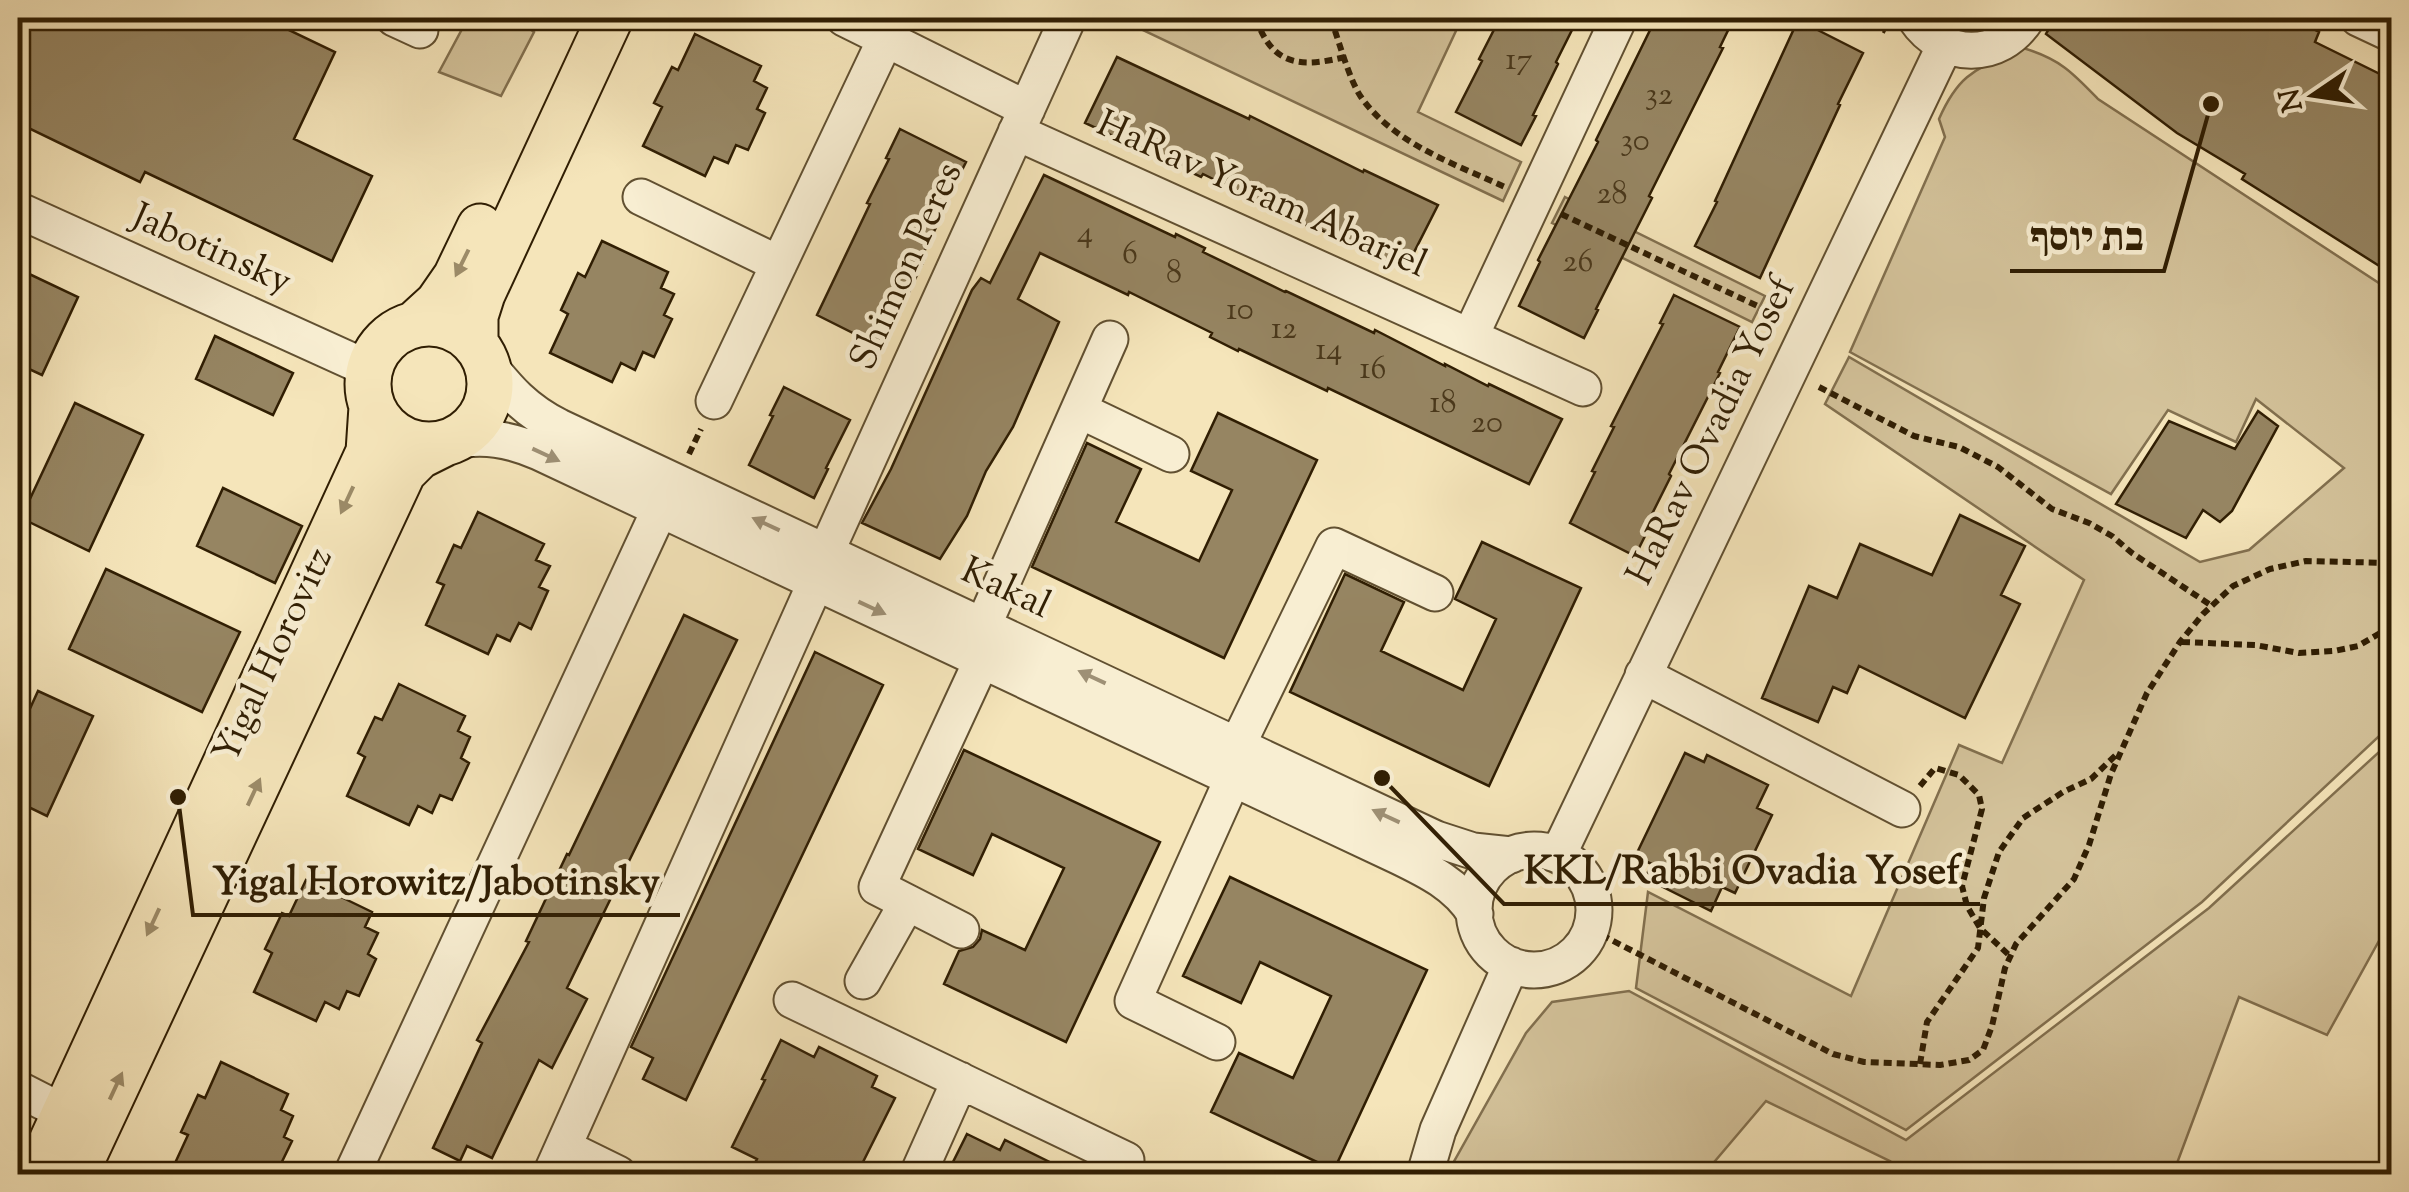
<svg xmlns="http://www.w3.org/2000/svg" width="2409" height="1192" font-family="'Sorts Mill Goudy','Frank Ruhl Libre',serif">
<rect width="100%" height="100%" fill="#f5e5ba"/>
<filter id="stains"><feTurbulence type="fractalNoise" baseFrequency=".002" numOctaves="4"/><feColorMatrix values="0 0 0 0 .2 0 0 0 0 .09 0 0 0 0 .02 0 0 0 .5 -.17"/></filter>
<radialGradient id="worn" r=".72"><stop offset=".6" stop-color="#630" stop-opacity="0"/><stop offset="1" stop-color="#630" stop-opacity=".3"/></radialGradient>
<path fill="#d4c39b" stroke="#82704f" stroke-width="2.5" d="M468,18H516L534,32L501,96L439,72Z
M1133,18H1462L1418,112L1521,162L1503,201L1130,24Z
M2023,48C2060,59 2073,73 2098,99L2391,291V725L2202,902L1906,1130L1636,988L1648,892L1851,996L1959,745L2002,763L2084,580L1825,404L1849,357L2200,562L2249,550L2344,468L2256,399L2236,442L2168,410L2111,494L1850,352L1945,137L1939,119C1960,71 1978,69 2023,48Z
M1565,197L1765,296L1752,322L1552,223Z
M2391,741V919L2327,1035L2239,997L2173,1174H2131L2115,1168L2111,1174H1885L1890,1161L1766,1101L1704,1174H1447L1526,1033L1552,1002L1629,991L1906,1140L2209,908Z"/>
<path fill="#968562" stroke="#301e03" stroke-width="2.5" d="M18,18H264L335,52L294,139L372,176L332,261L145,172L140,182L18,123Z
M1500,18H1578L1556,62L1558,64L1533,115L1536,116L1521,145L1456,112L1482,61L1479,59Z
M1656,18H1734L1720,47L1723,48L1649,196L1652,198L1596,309L1598,310L1584,338L1519,306L1540,262L1538,260L1598,142L1596,140Z
M2055,18H2292L2319,32L2315,42L2392,80V274L2242,179L2245,174L2177,133L2046,34Z
M1798,20L1863,53L1838,104L1840,105L1760,278L1695,246L1717,202L1715,201Z
M695,34L761,66L754,81L767,88L757,109L765,113L748,150L736,145L728,163L714,157L705,176L643,146L662,107L654,103L672,67L678,70Z
M1117,57L1249,119L1250,116L1363,172L1364,170L1438,205L1405,270L1317,228L1316,230L1203,174L1201,177L1085,123Z
M900,129L966,162L944,206L946,207L921,258L924,260L883,348L817,315L870,204L867,203L889,159L886,158Z
M1044,175L1175,237L1176,234L1205,248L1203,252L1285,292L1286,291L1374,333L1375,330L1445,366V364L1488,386L1489,384L1562,419L1529,484L1328,388L1327,391L1239,349L1238,351L1210,337L1212,333L1129,292L1128,295L1040,253L1018,299L1059,322L1013,427L986,471L967,516L940,559L862,523L891,469L972,290L981,278L990,283Z
M602,241L668,272L661,288L674,294L664,315L672,319L654,357L643,352L635,370L621,363L612,382L550,353L568,314L561,310L578,273L585,277Z
M25,272L78,297L42,375L18,364V289Z
M1674,295L1740,327L1718,372L1720,373L1669,474L1671,476L1646,526L1649,528L1635,556L1570,523L1595,472L1592,471L1614,427L1611,426L1663,324L1660,323Z
M215,336L293,373L273,415L196,379Z
M784,387L850,420L826,468L828,469L814,498L749,465L773,416L770,415Z
M75,403L143,435L89,551L21,518Z
M2258,411L2278,426L2232,511L2220,522L2203,510L2186,538L2116,504L2169,421L2235,449Z
M1218,413L1317,460L1224,658L1032,567L1087,443L1141,469L1116,522L1199,561L1232,490L1191,471Z
M223,488L302,526L275,583L197,546Z
M478,512L544,544L536,560L550,566L539,587L548,591L531,629L519,623L510,641L497,635L488,654L426,625L444,585L437,582L454,545L461,548Z
M1960,515L2025,546L2001,595L2020,604L1965,718L1859,666L1847,693L1833,687L1818,722L1762,698L1809,586L1837,598L1860,544L1932,575Z
M1482,542L1581,588L1489,786L1290,692L1345,574L1404,602L1381,651L1463,690L1496,619L1455,599Z
M106,569L240,632L202,712L69,649Z
M684,615L737,640L567,988L587,999L552,1068L539,1060L492,1158L467,1146L460,1161L433,1148L482,1043L477,1040L529,942L526,941L567,854L569,855Z
M815,652L883,685L686,1100L643,1079L653,1058L631,1047Z
M399,684L465,716L458,731L470,737L461,758L469,763L452,800L440,795L432,813L418,806L409,825L347,796L365,757L358,753L375,717L382,720Z
M38,691L93,716L47,816L18,802V735Z
M964,750L1160,842L1066,1042L944,984L959,951L973,947L980,939L982,930L1025,950L1064,868L992,834L973,875L918,849Z
M1685,753L1704,762L1707,755L1768,785L1757,808L1772,815L1735,893L1722,887L1711,911L1645,878L1652,864L1635,857Z
M1230,877L1427,970L1334,1170L1211,1112L1239,1053L1293,1078L1331,996L1260,962L1241,1003L1183,976Z
M306,880L372,912L365,927L378,933L368,954L376,959L359,996L347,991L339,1009L325,1002L316,1021L254,992L272,953L265,949L282,913L289,916Z
M781,1040L814,1057L819,1047L877,1076L872,1087L895,1098L857,1174H749L757,1159L732,1147L765,1080L762,1079Z
M221,1062L288,1094L281,1110L293,1116L284,1137L292,1141L276,1174H170L188,1135L181,1132L198,1095L205,1098Z
M967,1134L1000,1150L1005,1140L1074,1174H947Z"/>
<g fill="none" stroke-linecap="round" stroke-linejoin="round">
<defs>
<path id="minor" d="M394,18L420,30
M844,18L1027,109
M1915,18C1943,60 1999,62 2027,18
M2358,18L2392,34
M1016,132L1583,388
M641,197L779,264
M18,210L369,369
M1470,337L1619,18
M485,361C508,390 525,410 559,427L1436,839L1473,851L1511,855
M714,401L886,38
M1079,410L1171,454
M452,441C484,435 509,439 539,452L1398,856C1427,870 1458,885 1475,914
M826,552L1068,18
M983,626L1110,339
M1643,675L1902,809
M1237,746L1334,546L1435,593
M1474 910a60 60 0 1 1 120 0a60 60 0 1 1-120 0Z
M1558,855L1945,45
M961,930L877,887L982,660
M863,981L907,903
M792,1000L1126,1160
M1217,1042L1133,1001L1233,778
M18,1089L65,1113
M563,1147L618,1174
M352,1174L660,509
M551,1174L816,582
M918,1174L960,1080
M1425,1174L1438,1130L1511,965"/>
<path id="major" d="M368 384a61 61 0 1 1 122 0a61 61 0 1 1-122 0Z
M415,324L438,303L456,277L480,227
M475,344V316L482,294L610,18
M37,1174L369,452L372,407
M75,1174L403,472L419,456L443,444"/>
</defs>
<use href="#minor" stroke="#615031" stroke-width="39"/>
<use href="#major" stroke="#301e03" stroke-width="49"/>
<path stroke="#301e03" stroke-width="6" stroke-dasharray="8 5" stroke-linecap="butt" d="M1256,18C1272,66 1300,68 1345,57
M1333,18V25C1340,45 1350,81 1361,97C1394,144 1455,164 1505,187
M1860,18L1886,31
M1561,214L1781,317
M1819,387L1914,436L1959,447L1998,467L2052,509L2089,523L2112,536L2132,553L2212,606
M689,454L701,429
M2182,642L2255,645L2299,653L2334,651L2358,646L2392,626
M1920,786L1935,768L1959,775L1979,795L1982,809L1962,886L1967,906L1980,928L2010,956
M1590,929L1833,1054L1864,1062L1940,1065L1969,1060L1983,1050L1992,1026L2005,968L2016,944L2074,879L2089,845L2111,774L2147,693L2180,642L2203,614L2233,586L2270,569L2306,561L2392,563
M1920,1064L1927,1022L1978,948L1984,898L1999,852L2023,818L2063,792L2091,779L2118,753"/>
<use href="#minor" stroke="#f8eed2" stroke-width="35"/>
<use href="#major" stroke="#f5e5ba" stroke-width="45"/>
</g>
<defs><path id="oneway-solid" d="M-6-.8H1V-3.2L6.5 0L1 3.2V.8H-6Z" transform="scale(2.5)"/></defs>
<g fill="#9c8b68">
<use href="#oneway-solid" transform="translate(462 263) rotate(116)"/>
<use href="#oneway-solid" transform="translate(347 500) rotate(115)"/>
<use href="#oneway-solid" transform="translate(254 792) rotate(-65)"/>
<use href="#oneway-solid" transform="translate(153 922) rotate(115)"/>
<use href="#oneway-solid" transform="translate(116 1086) rotate(-65)"/>
</g>
<g fill="#9e9075">
<use href="#oneway-solid" transform="translate(546 455) rotate(25)"/>
<use href="#oneway-solid" transform="translate(766 524) rotate(-155)"/>
<use href="#oneway-solid" transform="translate(872 608) rotate(25)"/>
<use href="#oneway-solid" transform="translate(1092 677) rotate(-155)"/>
<use href="#oneway-solid" transform="translate(1386 816) rotate(-155)"/>
</g>
<g text-anchor="middle" dominant-baseline="central" stroke-width="9" stroke-linejoin="round" paint-order="stroke">
<g font-size="32" fill="#4a381b">
<text x="1519" y="61">17</text>
<text x="1659" y="96">32</text>
<text x="1635" y="142">30</text>
<text x="1612" y="195">28</text>
<text x="1085" y="234">4</text>
<text x="1130" y="255">6</text>
<text x="1578" y="263">26</text>
<text x="1174" y="274">8</text>
<text x="1240" y="311">10</text>
<text x="1284" y="330">12</text>
<text x="1329" y="351">14</text>
<text x="1373" y="370">16</text>
<text x="1443" y="404">18</text>
<text x="1487" y="424">20</text>
</g>
<g font-size="38" fill="#301e03" stroke="#f8eed2">
<text transform="translate(1261 196) rotate(24)">HaRav Yoram Abarjel</text>
<text transform="translate(211 251) rotate(24)">Jabotinsky</text>
<text transform="translate(908 267) rotate(-66)">Shimon Peres</text>
<text transform="translate(1713 432) rotate(-64)">HaRav Ovadia Yosef</text>
<text transform="translate(1005 590) rotate(25)">Kakal</text>
<text transform="translate(275 656) rotate(-65)">Yigal Horovitz</text>
</g>
</g>
<path fill="none" stroke="#301e03" stroke-width="4" d="M2211 104L2164 271H2010M1382 778L1504 904H1980M178 797L193 915H680"/>
<g fill="#301e03" stroke="#f8eed2" stroke-width="4">
<circle cx="2211" cy="104" r="10"/>
<circle cx="1382" cy="778" r="10"/>
<circle cx="178" cy="797" r="10"/>
</g>
<g font-size="40" text-anchor="middle" font-weight="bold" fill="#301e03" stroke="#f8eed2" stroke-width="9" stroke-linejoin="round" paint-order="stroke">
<text x="2087" y="250">בת יוסף</text>
<text x="1742" y="883">KKL/Rabbi Ovadia Yosef</text>
<text x="436" y="894">Yigal Horowitz/Jabotinsky</text>
</g>
<rect width="2409" height="1192" fill="none" stroke="#f5e5ba" stroke-width="60"/>
<rect x="20" y="20" width="2369" height="1152" fill="none" stroke="#301e03" stroke-width="5"/>
<rect x="30" y="30" width="2349" height="1132" fill="none" stroke="#301e03" stroke-width="2.5"/>
<g transform="translate(2314 95) rotate(257)" stroke="#f8eed2" stroke-width="8" paint-order="stroke">
<path d="M0-8L18 38L0 25L-18 38Z" fill="#301e03"/>
<text y="-15" font-size="28" font-weight="bold" text-anchor="middle" fill="#301e03">N</text>
</g>
<rect width="100%" height="100%" filter="url(#stains)"/>
<rect width="100%" height="100%" fill="url(#worn)"/>
</svg>
